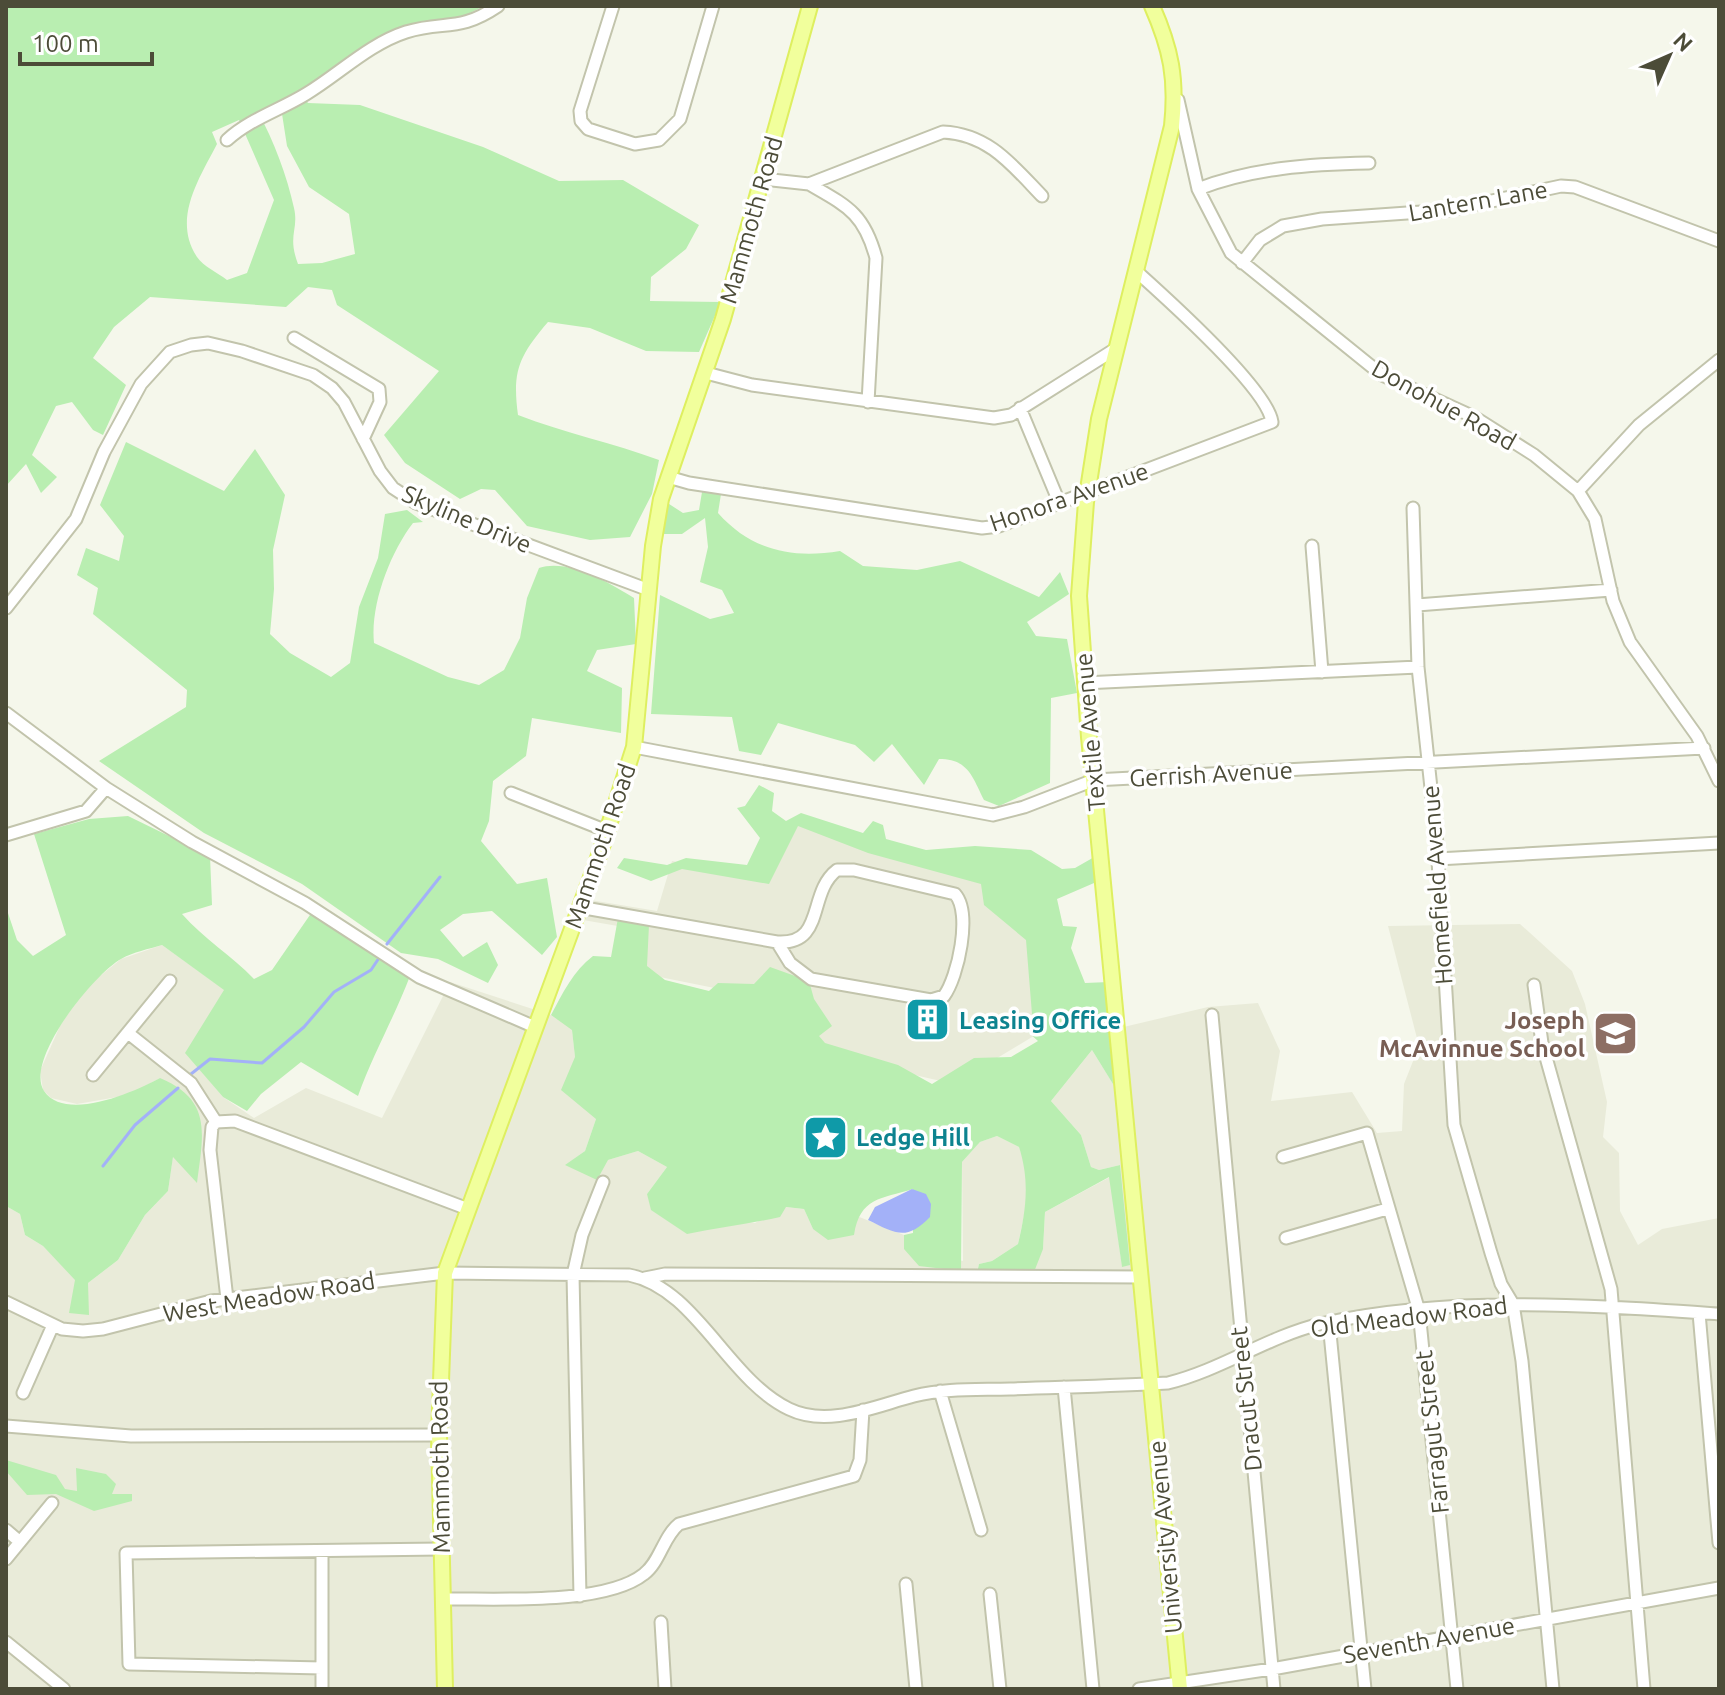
<svg xmlns="http://www.w3.org/2000/svg" width="1725" height="1695" font-family="Ubuntu,sans-serif">
<rect width="100%" height="100%" fill="#f5f7eb"/>
<path fill="#e9ebd9" d="M796,821L991,873L1050,922L1052,1025L954,1084L796,1048L794,1004L640,973L641,930L583,920L590,900L657,911L672,861L770,879Z
M1520,924L1572,971L1585,1004L1607,1102L1603,1137L1619,1153L1620,1211L1638,1245L1662,1229L1719,1218V1689H6V1206L20,1214L25,1235L43,1246L76,1280L88,1315V1283L118,1260L145,1215L168,1191L173,1156L197,1182L160,1078L129,1095L77,1104L51,1098L43,1090L40,1071L60,1026L85,988L121,959L162,945L225,990L186,1053L223,1097L254,1118L306,1088L382,1118L450,982L551,1015L572,1029L575,1057L596,1119L585,1151L566,1165L608,1160L638,1151L667,1167L647,1194L734,1225L742,1221L755,1223L785,1207L804,1209L813,1229L857,1216L904,1235V1249L963,1261L962,1162L980,1142L997,1136L1019,1147L1026,1167V1207L1018,1244L992,1261L979,1264L977,1272L1043,1249L1045,1212L1110,1177L1122,1266L1120,1165L1099,1170L1091,1167L1081,1135L1051,1101L1092,1050L1112,1082L1111,1030L1208,1007L1258,1003L1280,1051L1271,1101L1352,1092L1377,1133L1402,1131L1404,1084L1419,1046L1388,926Z"/>
<path fill="#b9eeb1" fill-rule="evenodd" d="M6,6H484L460,18L427,24L300,92L308,103L360,105L483,147L559,181L623,180L699,225L686,249L651,277L650,301L721,302L699,352L646,351L590,328L548,322C519,356 512,371 518,415C565,433 613,443 659,460L652,494L630,537L590,540L527,526L495,490L481,489L460,499L405,463L384,435L439,371L337,305L332,290L308,287L286,307L150,297L114,327L93,358L126,385L103,435L93,430L72,402L56,406L32,455L57,477L41,493L26,464L6,486ZM280,101L287,146L309,187L349,214L355,254L322,263L298,264C287,235 299,230 294,208C287,176 274,141 258,112ZM239,120L274,200L247,273L227,280C218,273 203,266 197,257C172,219 199,179 217,144L212,132Z
M126,442L224,491L255,449L285,495L273,550L274,589L270,634L290,653L331,677L350,663L359,607L378,558L385,514L407,510L423,522L413,523C390,553 370,605 374,643L448,677L479,685L504,670L520,638L527,598L539,568C568,558 610,583 634,598L636,644L597,650L587,671L622,688L621,733L532,718L526,756L493,781L489,821L481,841L517,884L547,878L557,937L542,955L492,911L463,914L440,930L463,957L487,942L498,965L488,983L438,959L401,953L302,884L204,833L99,761L186,707L187,690L93,614L98,588L77,575L86,548L119,561L124,536L100,505Z
M702,492L721,494L718,513C751,550 791,559 840,551L863,566L917,570L960,561L1039,597L1060,572L1069,594L1027,622L1036,636L1067,639L1077,693L1051,698L1050,783L999,806L984,800C972,776 968,759 939,759L924,785L892,744L874,762L855,745L778,723L761,755L739,751L732,717L651,714L660,595L710,619L734,613L722,590L700,582L708,547L705,518L682,534H663L666,502L683,513L699,510Z
M759,785L774,793L772,811L786,821L801,813L863,833L873,821L883,825L886,839L926,850L975,846L1031,850L1062,869L1075,868L1096,856L1101,880L1057,899L1063,926L1077,927L1071,948L1085,983L1109,982L1113,1084L1092,1050L1051,1101L1081,1135L1091,1167L1099,1170L1120,1165L1130,1265L1122,1267L1109,1177L1045,1212L1043,1249L1034,1272L977,1273L979,1264L992,1261L1018,1244C1026,1211 1030,1181 1019,1147L997,1136L980,1142L962,1162L961,1271L919,1266L904,1249V1235L913,1233V1189C881,1199 860,1197 854,1235L828,1240L813,1229L804,1209L786,1207L780,1217C749,1224 718,1228 687,1234L651,1210L647,1194L667,1167L638,1151L608,1160L597,1180L565,1165L585,1151L596,1119L561,1090L575,1057L572,1030L551,1015C563,993 573,971 593,956L611,957L618,918L649,925L647,966L665,980L709,991L718,983L754,984L770,967L809,981L814,999L832,1026L819,1036L825,1043L898,1065L932,1084L974,1058L1011,1057L1038,1041L1028,1032L1032,1014L1026,940L984,905L981,884L868,853L798,826L769,884L682,869L651,881L617,868L624,858L667,865L686,858L747,865L760,838L737,808L745,806Z
M128,816L210,856L212,905L182,914C204,939 231,955 254,979L272,970L312,912L410,976C394,1018 373,1054 358,1096L301,1062L261,1094L247,1111L223,1097L185,1053L224,990L162,945C149,949 133,952 121,959C94,974 24,1060 44,1091C66,1123 136,1091 160,1078C213,1100 203,1135 197,1183L173,1157L168,1191L145,1215L118,1260L88,1283L89,1315L69,1313L75,1280L43,1246L25,1235L20,1214L6,1206V907L17,940L33,956L66,935L34,834L89,819Z
M6,1460L56,1475L65,1489L77,1491L76,1468L106,1474L116,1484L112,1494H132V1501L94,1511L56,1494L27,1495L6,1471Z"/>
<path fill="#a3b1f8" d="M912,1189L926,1194L931,1204L930,1217C906,1242 895,1233 868,1220L875,1207Z"/>
<g fill="none" stroke-linecap="round" stroke-linejoin="round">
<path stroke="#a3b1f8" stroke-width="3" d="M387,944L440,877
M191,1074L210,1059L262,1063L304,1027L334,992L371,970L379,958
M103,1166L135,1125L178,1088"/>
<defs>
<path id="minor" d="M613,6L580,111L581,121L588,129L635,144L659,140L680,119L713,6
M1178,100L1198,189L1231,253L1382,375L1474,417L1534,455L1578,491L1595,519L1613,601L1630,642L1697,736L1719,781
M227,140C250,119 280,110 306,94C339,74 369,44 406,32C445,20 458,33 498,6
M763,179L809,184L943,132C989,134 1013,166 1042,196
M809,184C847,206 864,213 876,258L868,402
M1198,189C1252,168 1311,164 1369,163
M1242,263L1260,240L1283,226L1322,219L1450,210L1561,186L1575,187L1719,241
M294,338L379,389L380,402L363,439
M706,373L752,385L994,418L1011,415L1117,348
M1020,408L1059,502
M668,477L689,483L982,528L999,526L1272,422C1268,389 1165,297 1136,271
M1578,491L1639,425L1719,360
M1413,508L1418,667L1437,844L1454,1125L1491,1253L1501,1284L1513,1304L1522,1361L1553,1689
M1312,546L1322,672
M1417,605L1611,590
M6,608L76,519L104,452L141,384L170,352L191,345L208,343L242,351L313,375L332,388L344,402L380,471L393,488L416,503L649,590
M1084,683L1418,667
M6,713L106,788L192,842L305,903L419,977L535,1027
M634,747L993,815L1024,807L1094,780L1704,748
M511,793L607,831
M6,835L86,811L106,788
M1438,859L1719,843
M579,907L777,942L790,963L811,979L931,1000L944,996C958,977 972,913 955,894L854,870H837C807,893 826,945 777,942
M1534,985L1542,1043L1611,1289L1644,1689
M1212,1015L1274,1689
M128,1033L191,1083L216,1122
M93,1075L170,981
M216,1122L235,1121L468,1209
M216,1122L212,1127L210,1150L227,1299
M1283,1157L1367,1133L1419,1311L1457,1689
M1286,1238L1387,1209
M645,1278L665,1274L1141,1277
M6,1302L62,1329L83,1331L103,1329L211,1301L445,1273L629,1275C696,1288 727,1379 789,1409C828,1428 875,1406 914,1396C945,1388 978,1390 1010,1389C1063,1387 1115,1386 1168,1383C1221,1370 1267,1337 1320,1324C1452,1295 1586,1305 1719,1314
M1699,1313L1719,1543
M1329,1323L1365,1689
M1064,1387L1093,1689
M940,1391L981,1530
M23,1393L53,1325
M6,1426L131,1436L439,1435
M6,1530L20,1542
M322,1551V1668L129,1664L126,1553L441,1549
M6,1559L52,1503
M906,1584L916,1689
M990,1594L1000,1689
M580,1596L573,1275L582,1235L603,1182
M442,1599C493,1598 604,1606 644,1574C660,1562 663,1537 679,1524L854,1476L860,1460L863,1410
M661,1622L665,1689
M6,1642L64,1689
M322,1668V1689
M1139,1689L1272,1669L1719,1588"/>
<path id="major" d="M1152,6C1171,49 1177,79 1172,126L1099,419L1086,502L1079,596L1089,737L1180,1689
M445,1689L439,1435L445,1273L601,850L634,747L653,546L661,499L723,319L810,6"/>
</defs>
<use href="#minor" stroke="#c2c4ac" stroke-width="15"/>
<use href="#major" stroke="#deef60" stroke-width="18"/>
<use href="#minor" stroke="#fff" stroke-width="11"/>
<use href="#major" stroke="#f1ff9c" stroke-width="14"/>
</g>
<defs>
<symbol id="building-square" viewBox="-11 -11 22 22"><rect x="-9" y="-9" width="18" height="18" rx="4" fill="#0f9aa8" stroke="#fff"/><path d="M-4-6H4V6H1V3H-1V6H-4ZM-2.5-4.3h1.7v1.8h-1.7ZM.8-4.3h1.7v1.8H.8ZM-2.5-1h1.7V.8h-1.7ZM.8-1h1.7V.8H.8Z" fill="#fff"/></symbol>
<symbol id="school-square" viewBox="-11 -11 22 22"><rect x="-9" y="-9" width="18" height="18" rx="4" fill="#8d6e63" stroke="#fff"/><path d="M0-5L7-2L0 1L-7-2ZM-4 1L0 2.5L4 1V4Q0 6-4 4Z" fill="#fff"/></symbol>
<symbol id="sight-square" viewBox="-11 -11 22 22"><rect x="-9" y="-9" width="18" height="18" rx="4" fill="#0f9aa8" stroke="#fff"/><path d="M0-6L1.8-2.2L6-1.7L2.9 1.2L3.7 5.4L0 3.3L-3.7 5.4L-2.9 1.2L-6-1.7L-1.8-2.2Z" fill="#fff"/></symbol>
</defs>
<g fill-rule="evenodd">
<use href="#building-square" x="902" y="994" width="51" height="51"/>
<use href="#school-square" x="1590" y="1008" width="51" height="51"/>
<use href="#sight-square" x="800" y="1112" width="51" height="51"/>
</g>
<g text-anchor="middle" dominant-baseline="central" stroke-width="7" stroke-linejoin="round" paint-order="stroke">
<g font-size="24" fill="#4c4c38" stroke="#fff">
<text transform="translate(1478 201) rotate(-10)">Lantern Lane</text>
<text transform="translate(751 220) rotate(-74)">Mammoth Road</text>
<text transform="translate(1444 405) rotate(29)">Donohue Road</text>
<text transform="translate(1069 497) rotate(-19)">Honora Avenue</text>
<text transform="translate(467 519) rotate(23)">Skyline Drive</text>
<text transform="translate(1090 732) rotate(-95)">Textile Avenue</text>
<text transform="translate(1211 774) rotate(-3)">Gerrish Avenue</text>
<text transform="translate(600 846) rotate(-71)">Mammoth Road</text>
<text transform="translate(1437 885) rotate(-94)">Homefield Avenue</text>
<text transform="translate(269 1297) rotate(-9)">West Meadow Road</text>
<text transform="translate(1409 1317) rotate(-7)">Old Meadow Road</text>
<text transform="translate(1246 1399) rotate(-96)">Dracut Street</text>
<text transform="translate(1432 1432) rotate(-96)">Farragut Street</text>
<text transform="translate(440 1467) rotate(-91)">Mammoth Road</text>
<text transform="translate(1165 1537) rotate(-95)">University Avenue</text>
<text transform="translate(1429 1640) rotate(-10)">Seventh Avenue</text>
</g>
<g font-size="24" font-weight="bold" fill="#0d838f" stroke="#fff" text-anchor="start">
<text x="959" y="1020">Leasing Office</text>
<text x="856" y="1137">Ledge Hill</text>
</g>
<g font-size="24" font-weight="bold" fill="#785e54" stroke="#fff" text-anchor="end">
<text x="1585" y="1020">Joseph<tspan x="1585" dy="28">McAvinnue School</tspan></text>
</g>
</g>
<rect width="1725" height="1695" fill="none" stroke="#4c4c38" stroke-width="16"/>
<g transform="translate(1669 56) rotate(45)" stroke="#ffffff" stroke-width="6" paint-order="stroke">
<path d="M0-6L14 30L0 20L-14 30Z" fill="#4c4c38"/>
<text y="-12" font-size="22" font-weight="bold" text-anchor="middle" fill="#4c4c38">N</text>
</g>
<path d="M20 52v12h132v-12" fill="none" stroke="#4c4c38" stroke-width="4"/>
<text x="32" y="52" font-size="24" fill="#4c4c38" stroke="#ffffff" stroke-width="6" paint-order="stroke">100 m</text>
</svg>
